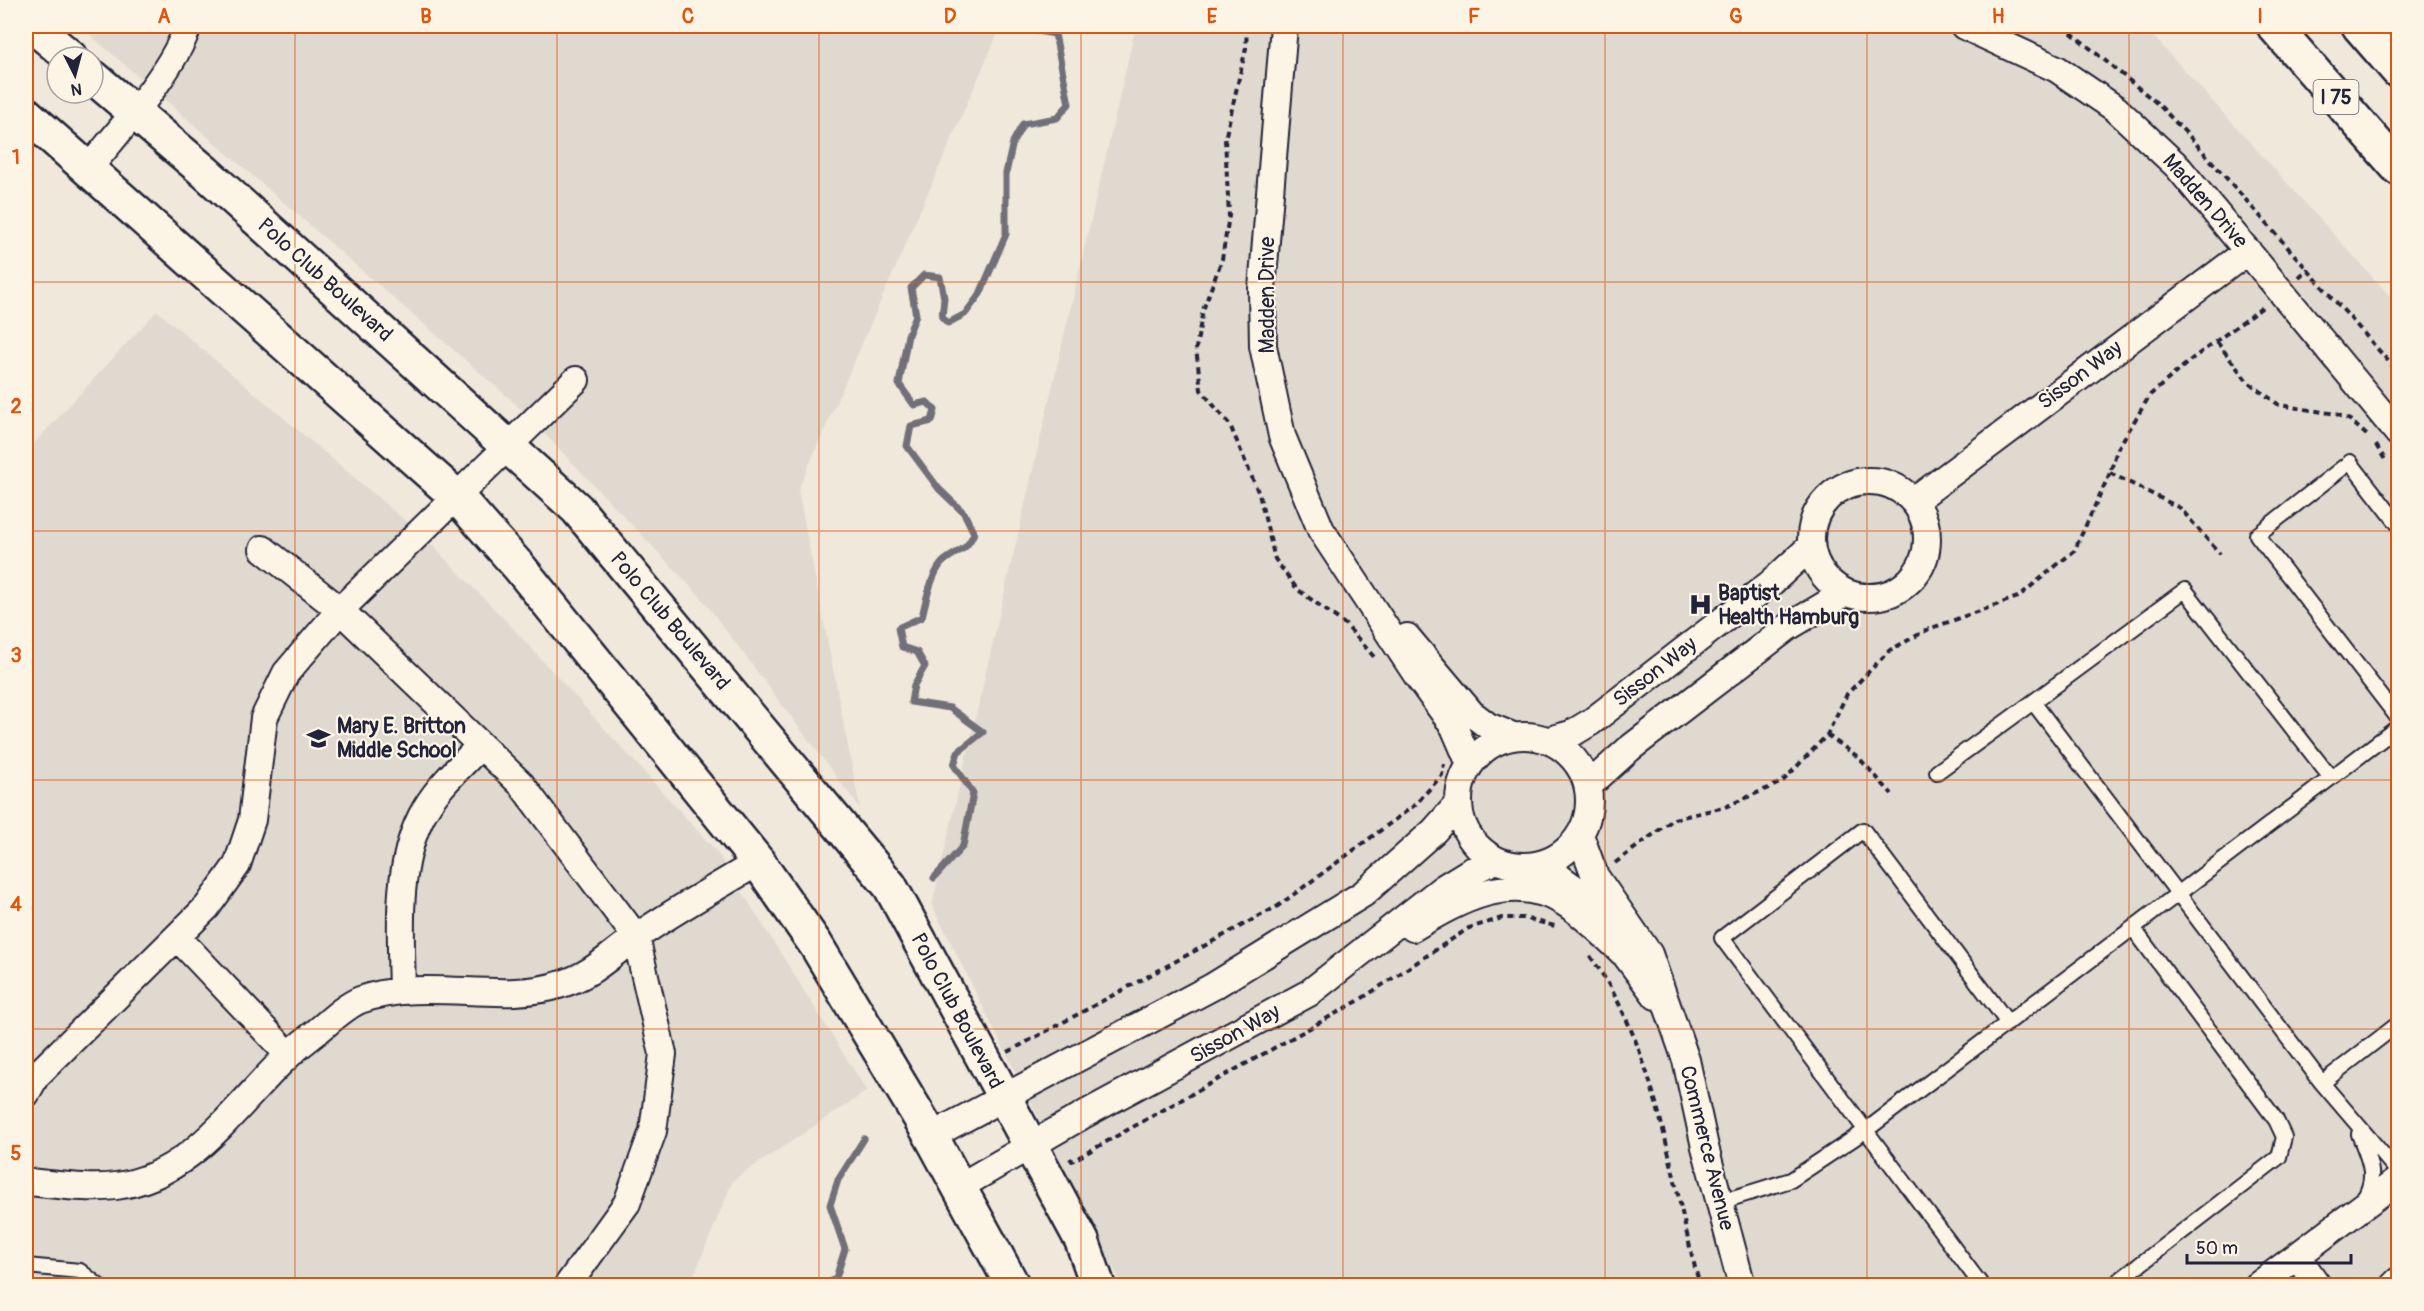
<svg xmlns="http://www.w3.org/2000/svg" width="2424" height="1311" font-family="Pangolin,sans-serif">
<rect width="100%" height="100%" fill="#efe8db"/>
<filter id="ink" filterUnits="userSpaceOnUse"><feTurbulence type="fractalNoise" baseFrequency=".0167" numOctaves="2"/><feDisplacementMap in="SourceGraphic" scale="12" xChannelSelector="R" yChannelSelector="G"/><feConvolveMatrix kernelMatrix="1 2 1 2 8 2 1 2 1" color-interpolation-filters="sRGB"/></filter>
<g filter="url(#ink)">
<path fill="#e0d9cf" d="M80,26H1001L798,490L860,808L700,596L516,404Z
M1136,26H2144L2398,305V1285H1122L932,905Z
M157,311L420,533L508,623L717,852L867,1091L733,1180L690,1285H26V452Z"/>
<g fill="none" stroke-linecap="round" stroke-linejoin="round">
<path stroke="#716f79" stroke-width="7" d="M934,878L963,846L973,793L954,765L958,752L983,732L950,708L911,702L914,685L925,666L917,652L902,647L898,628L922,617C925,603 933,570 944,561C959,549 966,552 974,533L964,513L939,489L907,446L911,426L932,421L935,410L927,402L914,405L899,384L908,335L916,315L911,288L924,275L940,277L944,298L942,317L948,323L965,314L980,294L1006,234V173L1013,142L1023,124L1057,118L1069,104L1055,34L1032,30L1026,26
M824,1286L836,1278L845,1249L830,1205L838,1180L864,1139"/>
<defs>
<path id="lane" d="M2398,524L2350,462L2257,535L2398,718
M2033,702L2185,590L2331,778
M1937,772L2033,702L2322,1083L2398,1024
M2322,1083L2398,1172
M2359,1134C2368,1158 2379,1176 2363,1200
M1720,1202L1791,1180L1865,1131L2398,727
M26,1266L80,1271L99,1286
M1982,1286L1722,938L1863,830L2008,1023
M2112,1286L2279,1157L2284,1137L2276,1120L2133,928"/>
<path id="street" d="M1284,26L1262,289L1263,346L1282,436L1321,530L1420,680L1454,727L1470,764
M1964,26L2057,69L2116,109L2177,166L2398,433
M89,168C120,129 172,73 188,26
M1811 539a58 58 0 1 1 116 0a58 58 0 1 1-116 0Z
M1914,501L2248,251
M263,549L340,610L521,784L636,937L663,1054L653,1131L627,1203L567,1286
M1407,637L1471,713L1488,726L1513,736
M1459 801a65 65 0 1 1 130 0a65 65 0 1 1-130 0Z
M1549,740L1571,734L1591,722L1771,583L1810,547
M1588,786L1629,749L1788,627L1845,593
M1580,835L1595,876L1649,954L1686,1060L1705,1147L1742,1286
M1541,864L1577,890L1656,996
M1413,928C1459,900 1513,870 1565,903C1586,916 1604,935 1622,952
M177,937L288,1054
M402,991C401,934 395,869 421,817C434,790 459,768 480,746
M26,1094L36,1076L207,907L237,865L252,820L264,718L286,673L340,610L576,380
M931,1136L1212,987L1363,894L1434,831L1458,804
M26,1182C55,1184 87,1190 116,1186C203,1175 245,1086 309,1038C325,1026 343,1007 360,1000C427,976 500,1005 562,984C596,973 610,954 638,936C676,909 718,887 758,862
M959,1187L1085,1114L1309,993L1443,888L1469,872L1496,860
M2297,1256L2318,1286
M2257,1286L2398,1180
M2393,1286L2398,1281"/>
<path id="secondary" d="M33,26L70,57
M93,77L205,172L577,509L890,886L1082,1241L1098,1286
M26,114L458,498L520,568L758,862L816,945L931,1136L1013,1286"/>
<path id="highway" d="M2274,26L2398,168
M2359,26L2398,71"/>
</defs>
<use href="#lane" stroke="#22223b" stroke-width="18"/>
<use href="#street" stroke="#22223b" stroke-width="30"/>
<use href="#secondary" stroke="#22223b" stroke-width="38"/>
<use href="#highway" stroke="#22223b" stroke-width="38"/>
<path stroke="#22223b" stroke-width="4" stroke-dasharray="6 4.5" stroke-linecap="butt" d="M1247,26L1246,48L1225,139L1229,216L1222,259L1203,310L1196,348L1201,390L1230,425L1259,494L1275,559L1297,589L1346,625L1375,658
M2063,26L2158,104L2191,138L2398,372
M2299,277L2308,269
M2217,342L2247,381L2279,405L2336,414L2350,420L2369,437
M2376,445L2387,463
M2110,473L2180,508L2220,554
M1827,735L1858,757L1892,794
M1615,863L1674,819L1725,807L1782,782L1827,735L1847,694L1890,650L1929,629L2018,597L2074,551L2110,473L2117,450L2150,395L2193,358L2263,307
M1590,956C1659,1051 1669,1175 1700,1286
M1008,1052L1278,906L1415,805L1442,775L1444,764
M1070,1158L1072,1161L1358,1001L1469,928L1502,918H1524L1555,926"/>
<use href="#lane" stroke="#fcf5e5" stroke-width="14"/>
<use href="#street" stroke="#fcf5e5" stroke-width="26"/>
<use href="#secondary" stroke="#fcf5e5" stroke-width="33"/>
<use href="#highway" stroke="#fcf5e5" stroke-width="33"/>
</g>
</g>
<path fill="none" stroke="#de560e" stroke-width="1.5" stroke-opacity="0.55" d="M295,26V1286M557,26V1286M819,26V1286M1081,26V1286M1343,26V1286M1605,26V1286M1867,26V1286M2129,26V1286M26,282H2398M26,531H2398M26,780H2398M26,1029H2398"/>
<defs>
<symbol id="hospital-bare" viewBox="-9 -9 18 18"><path d="M-5-5h3v3.5h4V-5h3V5h-3V1.5h-4V5h-3Z" fill="#22223b" stroke="#fcf5e5" stroke-width="2.5" paint-order="stroke"/></symbol>
<symbol id="school-bare" viewBox="-9 -9 18 18"><path d="M0-5L7-2L0 1L-7-2ZM-4 1L0 2.5L4 1V4Q0 6-4 4Z" fill="#22223b" stroke="#fcf5e5" stroke-width="2.5" paint-order="stroke"/></symbol>
</defs>
<g fill-rule="evenodd">
<use href="#hospital-bare" x="1684" y="588" width="33" height="33"/>
<use href="#school-bare" x="302" y="722" width="33" height="33"/>
</g>
<g text-anchor="middle" dominant-baseline="central" stroke-width="4.5" stroke-linejoin="round" paint-order="stroke">
<rect fill="#fcf5e5" stroke="#63616e" stroke-width="1.5" x="2313.5" y="80" width="45" height="34" rx="4.5"/>
<g font-size="20" font-weight="bold" fill="#22223b">
<text x="2336" y="97">I 75</text>
</g>
<g font-size="21" fill="#22223b" stroke="#fcf5e5">
<text transform="translate(2205 201) rotate(49)">Madden Drive</text>
<text transform="translate(325 280) rotate(42)">Polo Club Boulevard</text>
<text transform="translate(1267 295) rotate(-90)">Madden Drive</text>
<text transform="translate(2080 375) rotate(-37)">Sisson Way</text>
<text transform="translate(670 621) rotate(50)">Polo Club Boulevard</text>
<text transform="translate(1655 672) rotate(-38)">Sisson Way</text>
<text transform="translate(957 1011) rotate(62)">Polo Club Boulevard</text>
<text transform="translate(1235 1034) rotate(-29)">Sisson Way</text>
<text transform="translate(1707 1148) rotate(76)">Commerce Avenue</text>
</g>
<g font-size="21" font-weight="bold" fill="#22223b" stroke="#fcf5e5" text-anchor="start">
<text x="1718" y="593">Baptist<tspan x="1718" dy="24">Health Hamburg</tspan></text>
<text x="337" y="726">Mary E. Britton<tspan x="337" dy="24">Middle School</tspan></text>
</g>
</g>
<rect width="2424" height="1311" fill="none" stroke="#fcf5e5" stroke-width="66"/>
<g transform="translate(75 75) rotate(174)"><circle r="28" fill="#fcf5e5" stroke="#a5a1a1" stroke-width="1.5"/>
<path d="M0-4.5L10 22L0 15L-10 22Z" fill="#22223b"/>
<text y="-9" font-size="16" font-weight="bold" text-anchor="middle" fill="#22223b">N</text>
</g>
<path d="M2187 1254v9h164v-9" fill="none" stroke="#22223b" stroke-width="3"/>
<text x="2196" y="1254" font-size="18" fill="#22223b" stroke="#fcf5e5" stroke-width="4.5" paint-order="stroke">50 m</text>
<rect x="33" y="33" width="2358" height="1245" fill="none" stroke="#de560e" stroke-width="2"/>
<g font-size="20" text-anchor="middle" font-weight="bold" fill="#de560e">
<text x="164" y="23">A</text>
<text x="426" y="23">B</text>
<text x="688" y="23">C</text>
<text x="950" y="23">D</text>
<text x="1212" y="23">E</text>
<text x="1474" y="23">F</text>
<text x="1736" y="23">G</text>
<text x="1998" y="23">H</text>
<text x="2260" y="23">I</text>
<text x="16" y="164">1</text>
<text x="16" y="413">2</text>
<text x="16" y="662">3</text>
<text x="16" y="911">4</text>
<text x="16" y="1160">5</text>
</g>
</svg>
